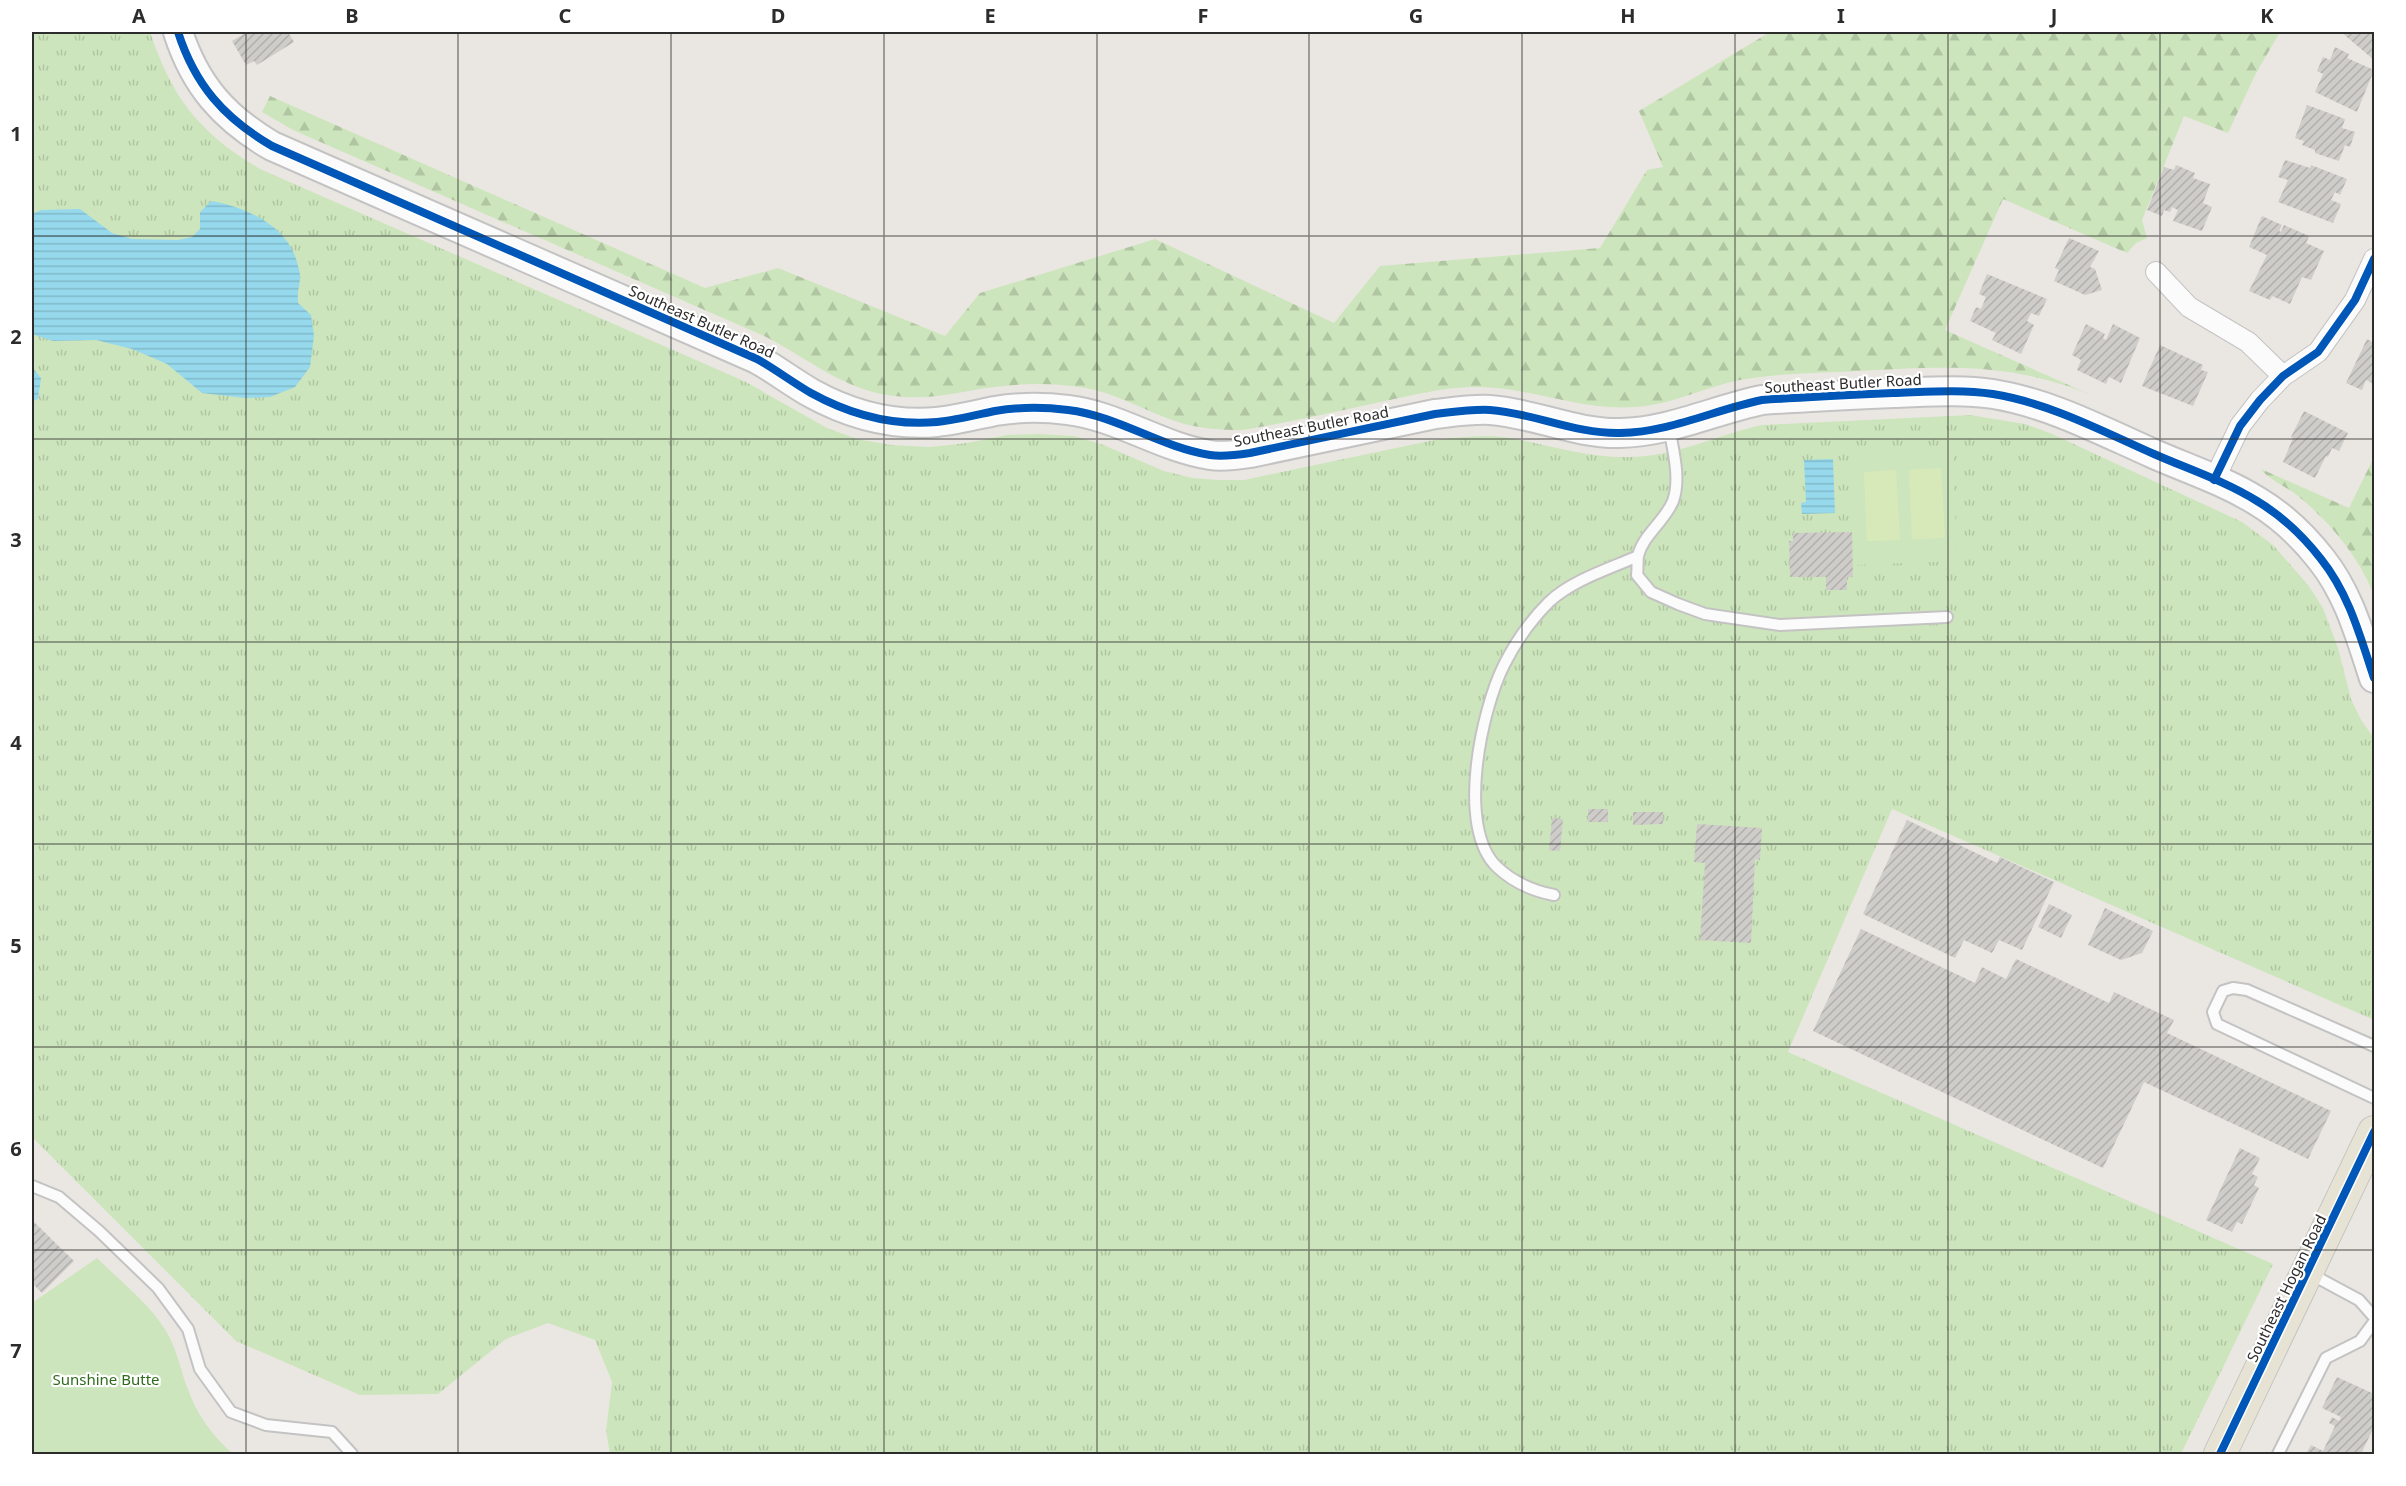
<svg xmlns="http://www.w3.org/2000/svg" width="2406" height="1486" font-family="'Noto Sans',sans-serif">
<defs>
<pattern id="grass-tufts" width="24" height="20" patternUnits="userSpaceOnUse" patternTransform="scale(1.5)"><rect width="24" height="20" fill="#cde5bc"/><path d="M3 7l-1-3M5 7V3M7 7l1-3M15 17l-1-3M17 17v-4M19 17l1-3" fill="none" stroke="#b0c5a2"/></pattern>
<pattern id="forest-firs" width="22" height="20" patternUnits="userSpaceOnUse" patternTransform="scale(1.5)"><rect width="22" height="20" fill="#cde5bc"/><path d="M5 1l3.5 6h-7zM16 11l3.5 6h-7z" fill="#b0c5a2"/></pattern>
<pattern id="water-rules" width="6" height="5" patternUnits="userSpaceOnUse" patternTransform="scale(1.5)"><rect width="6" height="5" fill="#96d8ec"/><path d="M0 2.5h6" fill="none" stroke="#81bacb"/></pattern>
<pattern id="building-hatch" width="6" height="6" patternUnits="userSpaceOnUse" patternTransform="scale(1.5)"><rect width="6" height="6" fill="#cfcdc9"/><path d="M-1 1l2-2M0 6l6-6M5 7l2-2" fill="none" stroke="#b2b0ad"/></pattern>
</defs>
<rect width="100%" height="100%" fill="#eae7e2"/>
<path fill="url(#grass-tufts)" d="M32,32H150C172,98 199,133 260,169L744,381L827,428L857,439L891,445L931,447L967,443L1007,435L1039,434L1074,436L1101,444L1164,471L1192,478L1218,480H1244L1434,440C1456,438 1480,434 1503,437C1545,443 1582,457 1625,457C1673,458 1716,435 1762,425L1970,415L2025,424L2050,433L2242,522L2273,545L2308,585L2323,608L2338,648L2351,699L2361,720L2374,738V1020L1892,809L1788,1052L2273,1264L2181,1454H610L606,1431L612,1382L595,1340L548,1323L506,1339L438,1394L360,1395L236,1341L32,1137Z"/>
<path fill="url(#forest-firs)" d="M1770,32H2280L2255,75L2228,133L2184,116L2142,220L2147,238L2136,243L2127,253L2003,199L1945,330L2089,394C2005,361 1945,367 1857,371C1818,373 1778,373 1740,380C1704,387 1672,405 1635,407C1577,411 1527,385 1470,387C1441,388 1413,395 1385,401C1338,411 1291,422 1243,430C1220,430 1198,429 1175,421C1145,411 1118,394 1086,388C1055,383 1025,383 995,387C961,391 930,401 895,396C844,391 808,358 764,336L293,130L262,112L270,96L705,288L778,268L945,336L980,293L1155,239L1334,323L1380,266L1600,248L1647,170L1663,167L1639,111Z
M2374,457V595C2359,557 2330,522 2298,496C2287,487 2269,480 2261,469L2349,508Z"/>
<path fill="#cde5bc" d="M1953,450L1957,561L1855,565L1851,453Z
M97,1258C120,1281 149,1303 166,1331C177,1349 180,1368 187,1387C196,1413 212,1436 233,1454H32V1303Z"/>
<path fill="#d8e9b9" d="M1941,468L1945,538L1912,539L1909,470Z
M1896,470L1900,540L1867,541L1864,472Z"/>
<path fill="url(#water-rules)" d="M211,201C245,207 287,225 297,262C298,266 300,272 300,276C300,286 297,290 298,303L311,315L314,336L310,367L295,387L270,397L245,398L202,393L167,364L132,349L96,340L53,341L32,334V214L41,210L80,209L112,233L132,239L178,240L192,237L200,229V212Z
M32,367L41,378L38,399L32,401Z
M1833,459L1835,513L1802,514L1801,503L1806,502L1804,460Z"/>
<path fill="url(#building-hatch)" d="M247,32H288L294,42L257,65L254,61L246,65L232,41Z
M2341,32H2374V60Z
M2335,47L2349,54L2347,58L2374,70L2357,112L2315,92L2323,74L2317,71L2323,57L2330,60Z
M2307,105L2345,119L2342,128L2355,132L2350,147L2345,145L2339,161L2315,153V150L2302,145L2304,141L2295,138Z
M2285,160L2310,168L2311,165L2347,179L2340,195L2335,192L2331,200L2341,204L2333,223L2278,202L2288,180L2278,177Z
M2176,165L2195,173L2193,178L2210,184L2203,203L2212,207L2202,231L2173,221L2178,210L2172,207L2170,212L2164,210L2162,216L2147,210L2164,167L2174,170Z
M2262,216L2282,225L2279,231L2281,232L2284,225L2309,236L2306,243L2324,251L2311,280L2302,277L2290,304L2272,296L2270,300L2249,291L2267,255L2249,247Z
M2069,238L2099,251L2090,267L2095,269L2102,290L2085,295L2054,281L2059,270L2055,268Z
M1987,274L2047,299L2039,316L2031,313L2027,321L2034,325L2021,354L1992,340L1996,333L1970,321L1976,307L1981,309L1986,297L1979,294Z
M2086,324L2105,334L2103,338L2106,340L2113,324L2140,338L2121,383L2109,377L2106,384L2077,370L2081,360L2072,355Z
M2367,339L2374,343V384L2366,380L2362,390L2346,383Z
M2160,345L2203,365L2201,370L2208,372L2193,406L2142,386Z
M2304,411L2348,433L2339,451L2332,448L2328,457L2326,456L2315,478L2283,462L2293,438L2291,437Z
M1852,532L1853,577H1847V590H1826V577H1790L1789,541H1793V533Z
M1588,809H1608V822H1588Z
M1633,812H1663V824L1633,825Z
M1552,818L1563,819L1560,851L1549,850Z
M1907,820L1997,863L2000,857L2054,882L2022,950L1999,940L1992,953L1964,940L1955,958L1863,914Z
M1697,824L1762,828L1760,860L1755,859L1751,943L1700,940L1705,863L1694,862Z
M2049,904L2072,915L2061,938L2038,927Z
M2105,908L2153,931L2142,953L2121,960L2088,945Z
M1861,929L1975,983L1982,967L2006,979L2016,959L2109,1003L2114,992L2174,1020L2167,1033L2331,1111L2308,1159L2144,1082L2103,1168L1813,1031Z
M2240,1148L2260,1158L2252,1174L2258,1177L2254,1185L2259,1188L2242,1224L2237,1222L2232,1232L2206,1220Z
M32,1220L74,1261L42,1293L33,1284L32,1285Z
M2337,1377L2374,1394V1432L2372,1431L2361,1454H2306L2311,1445L2323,1451L2335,1426L2329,1423L2332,1417L2339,1421L2341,1417L2322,1408Z"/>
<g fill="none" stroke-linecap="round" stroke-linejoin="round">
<defs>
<path id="lane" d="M1669,427C1673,450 1681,479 1673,501C1665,521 1643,535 1638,556C1637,562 1638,569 1637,575L1651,592L1678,604L1705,614L1780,625L1947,617
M1554,895C1533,891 1513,882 1497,867C1456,828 1481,711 1504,665C1515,643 1531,620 1549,602C1572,580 1609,569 1638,556
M2374,1046L2247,990L2233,988L2223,991L2213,1012L2217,1024L2374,1098
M32,1186L59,1197L99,1231L158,1288L188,1329L200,1369L231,1412L266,1425L332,1432L352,1454
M2309,1273L2359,1300L2374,1317
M2278,1454L2326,1358L2360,1341L2374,1322"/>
<path id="street" d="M2156,272L2189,307L2248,342L2283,376
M2214,480L2240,426L2260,400L2283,376L2318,352L2355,300L2374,259"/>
<path id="secondary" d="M178,32C195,85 224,118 272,146L757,359C775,369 792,382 811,393C849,414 893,426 937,422C957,420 976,415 995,411C1019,407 1044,407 1068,410C1118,416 1160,447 1210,455C1223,457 1237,455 1250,453L1435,414C1453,412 1472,409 1490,410C1534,413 1575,434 1620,433C1670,432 1714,410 1762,400C1806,397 1850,395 1893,393C1926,392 1960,389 1993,394C2049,403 2102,431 2154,454C2188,469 2225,481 2257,501C2282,516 2303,536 2321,559C2349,594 2360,636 2374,678"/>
<path id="primary" d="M2220,1454L2374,1132"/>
</defs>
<use href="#lane" stroke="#c4c3c3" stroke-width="14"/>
<use href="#street" stroke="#c4c3c3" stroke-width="22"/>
<use href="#secondary" stroke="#c4c3c3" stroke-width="32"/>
<use href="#primary" stroke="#c6c4c2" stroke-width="34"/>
<use href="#lane" stroke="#fcfbfb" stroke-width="10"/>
<use href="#street" stroke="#fcfbfb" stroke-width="20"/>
<use href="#secondary" stroke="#fcfbfb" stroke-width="28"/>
<use href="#primary" stroke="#e7e3d4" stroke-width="32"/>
<defs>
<path id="cycleway" d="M178,32C195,85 224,118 272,146L757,359C775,369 792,382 811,393C849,414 893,426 937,422C957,420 976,415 995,411C1019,407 1044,407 1068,410C1118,416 1160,447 1210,455C1223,457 1237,455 1250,453L1435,414C1453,412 1472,409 1490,410C1534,413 1575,434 1620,433C1670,432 1714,410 1762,400C1806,397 1850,395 1893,393C1926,392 1960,389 1993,394C2049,403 2102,431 2154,454C2188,469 2225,481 2257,501C2282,516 2303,536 2321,559C2349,594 2360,636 2374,678
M2214,480L2240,426L2260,400L2283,376L2318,352L2355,300L2374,259
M2220,1454L2374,1132"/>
</defs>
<use href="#cycleway" stroke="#fff" stroke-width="11"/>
<use href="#cycleway" stroke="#0057b8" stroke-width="8"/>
</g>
<path fill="none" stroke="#2c2c2c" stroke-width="1.5" stroke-opacity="0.55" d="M246,32V1454M458,32V1454M671,32V1454M884,32V1454M1097,32V1454M1309,32V1454M1522,32V1454M1735,32V1454M1948,32V1454M2160,32V1454M32,236H2374M32,439H2374M32,642H2374M32,844H2374M32,1047H2374M32,1250H2374"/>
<g text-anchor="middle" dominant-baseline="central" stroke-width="4.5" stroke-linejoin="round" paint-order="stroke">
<g font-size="15" fill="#2c2c2c" stroke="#fff">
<text transform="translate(702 321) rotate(24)">Southeast Butler Road</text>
<text transform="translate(1843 383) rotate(-3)">Southeast Butler Road</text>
<text transform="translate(1311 426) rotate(-11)">Southeast Butler Road</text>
<text transform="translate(2286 1288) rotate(-64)">Southeast Hogan Road</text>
</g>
<g font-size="15" fill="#2d6b1b" stroke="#fff">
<text x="106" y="1379">Sunshine Butte</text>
</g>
</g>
<rect width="2406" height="1486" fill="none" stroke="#ffffff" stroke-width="66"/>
<rect x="33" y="33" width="2340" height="1420" fill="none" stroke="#2c2c2c" stroke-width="2"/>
<g font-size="20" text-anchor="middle" font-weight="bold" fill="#2c2c2c">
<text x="139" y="23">A</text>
<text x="352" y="23">B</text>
<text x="565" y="23">C</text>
<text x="778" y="23">D</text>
<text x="990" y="23">E</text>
<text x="1203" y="23">F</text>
<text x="1416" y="23">G</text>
<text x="1628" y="23">H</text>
<text x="1841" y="23">I</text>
<text x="2054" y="23">J</text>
<text x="2267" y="23">K</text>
<text x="16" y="141">1</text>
<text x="16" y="344">2</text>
<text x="16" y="547">3</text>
<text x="16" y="750">4</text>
<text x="16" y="953">5</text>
<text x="16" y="1156">6</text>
<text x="16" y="1358">7</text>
</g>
</svg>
